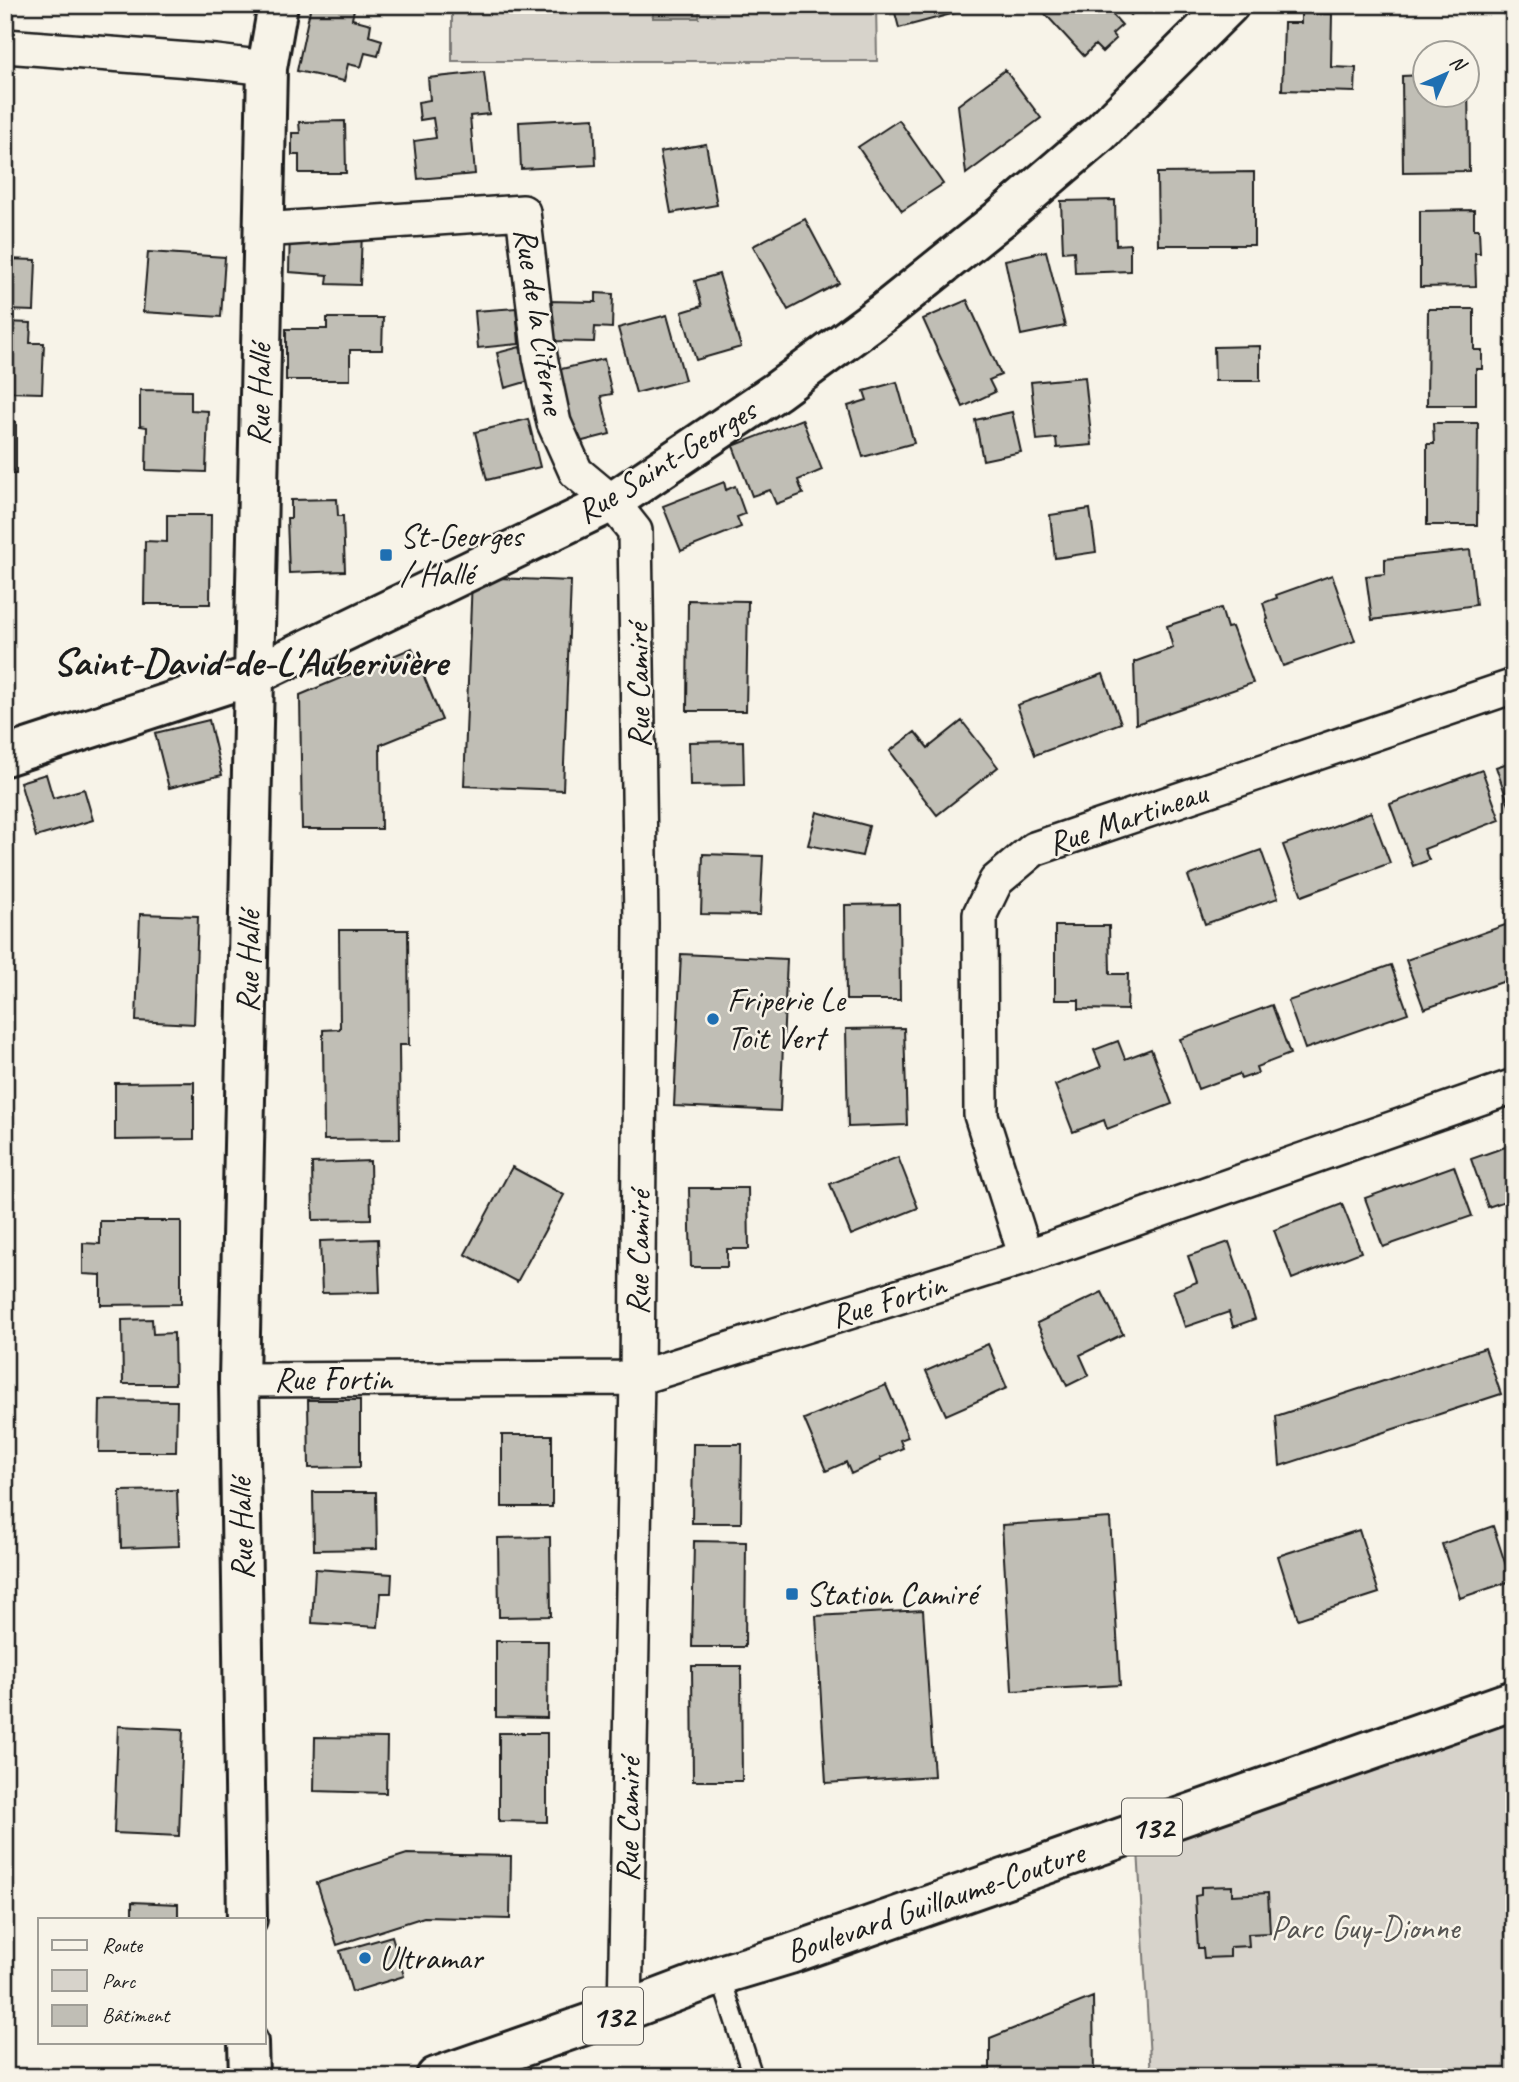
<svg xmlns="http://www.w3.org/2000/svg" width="1519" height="2082" font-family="Caveat,sans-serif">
<rect width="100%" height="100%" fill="#f7f3e8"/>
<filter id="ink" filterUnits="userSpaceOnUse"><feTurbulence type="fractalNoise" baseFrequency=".0143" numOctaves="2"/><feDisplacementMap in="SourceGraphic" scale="14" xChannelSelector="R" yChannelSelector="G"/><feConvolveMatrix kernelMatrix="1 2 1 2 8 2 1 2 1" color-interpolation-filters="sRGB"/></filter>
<g filter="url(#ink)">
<path fill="#d7d3cb" stroke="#7a7874" stroke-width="2" d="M452,5H876L877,61H452Z
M1514,1720V2077H1151L1138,1849Z"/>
<path fill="#aca9a2" stroke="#72716c" stroke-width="2" d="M653,5H700L699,18H653Z"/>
<path fill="#c0beb5" stroke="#1c1c1c" stroke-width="2" d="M311,5H337L354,9L352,19L371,24L369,36L382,40L378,56L365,53L361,67L348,64L344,81L297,71Z
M893,5H953L955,13L899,28Z
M1037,5H1104L1122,25L1112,34L1116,39L1102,52L1095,45L1084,56Z
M1122,5H1153L1145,13L1139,7L1131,15Z
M1301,13L1332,14L1331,67L1356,68L1355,92L1282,90L1284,23H1301Z
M1005,70L1041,118L966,174L958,105Z
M484,72L489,114L470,116L475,174L418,179L414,141L436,138L433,118L420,120L418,102L430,100L428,78Z
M1424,75V94H1466V75H1468L1469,171L1403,172L1402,76Z
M594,118L596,165L521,169L519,122Z
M899,120L943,184L902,211L858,147Z
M345,121L346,173H299V155H292V133H300L299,122Z
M706,144L717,205L671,213L660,152Z
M1254,172V245H1158L1157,173Z
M1115,200L1116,245L1130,244V271L1075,273L1074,251L1063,252L1061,201Z
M1474,210V229H1479L1480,253H1475L1476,286L1420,287V211Z
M805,219L839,283L788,310L753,246Z
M290,229L362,232L360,285L327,284L328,275L289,272Z
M1046,251L1065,326L1021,335L1005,260Z
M148,252L225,257L221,317L143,312Z
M5,259L36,260L34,311L5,310Z
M719,274L741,347L696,360L682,312L702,306L695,281Z
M596,293L613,294L612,328L595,327L594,342L553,341V321H547V301L596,302Z
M967,300L1001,375L989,380L995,392L963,407L923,319Z
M516,308L519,344L478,348L475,311Z
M1428,309H1474V350H1482V369H1476V405H1427Z
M667,315L685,380L636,393L618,328Z
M327,318H383L382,350H350V380H286V329H327Z
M5,322L31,323L30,343H44L42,393L5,392Z
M1260,346V381H1215L1214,347Z
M520,347L529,381L505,388L497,353Z
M604,359L612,394L601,396L610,434L571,444L553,371Z
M1085,377L1092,445L1057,448L1056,438L1037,440L1031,382Z
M897,382L914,443L863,457L848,406L867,400L864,391Z
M140,390L191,391V410L208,411L206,472L146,470L147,427L140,426Z
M1012,412L1021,452L983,460L975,420Z
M528,419L540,467L487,480L475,432Z
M802,419L822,470L798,480L803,494L776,504L770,490L752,496L733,446Z
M5,422H16V474H5Z
M1433,423H1478L1477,525H1427V444H1434Z
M724,482L726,490L735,486L745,514L737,517L741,527L681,551L663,506Z
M337,499L338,516H343L345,571L289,573L287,518H291V500Z
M1090,509L1096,552L1055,558L1050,515Z
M167,515H211L210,604H144L145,541L167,542Z
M1470,550L1476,605L1372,620L1366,576L1385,574V559Z
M1332,575L1355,641L1283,666L1266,620L1268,619L1263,603L1277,598L1276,595Z
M472,577L571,581L563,790L464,786Z
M688,600L748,601L746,711H687Z
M1221,608L1227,628L1232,627L1253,683L1136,724L1134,662L1173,648L1167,626Z
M412,648L442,720L380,745L381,829H302L300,695Z
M1103,674L1121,723L1035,755L1017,705Z
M209,720L222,775L169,788L155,733Z
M962,721L998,767L937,815L900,767L901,766L890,751L915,732L928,748Z
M743,741L744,785L690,786L689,742Z
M1514,761V820L1496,767Z
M1482,770L1500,820L1424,849L1429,860L1413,866L1390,804Z
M46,774L53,798L84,789L93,820L36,837L20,782Z
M817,812L869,826L862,856L808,845Z
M1371,812L1390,863L1302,896L1283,845Z
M1261,850L1278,898L1205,924L1188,876Z
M703,854L763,856L760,915L701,914Z
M899,904L900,1000H846L845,905Z
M140,914L198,916L194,1024L136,1021Z
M1508,924L1514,941V978L1424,1009L1406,960Z
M1055,926H1109L1110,974H1128L1127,1010L1079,1009V1000H1055Z
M339,930H408L409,1045H399L400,1139L324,1140L323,1030L340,1029Z
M681,954L787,959L780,1111L674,1106Z
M1391,965L1408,1013L1305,1049L1288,1001Z
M1272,1005L1290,1054L1256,1067L1258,1073L1241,1079L1239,1074L1198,1089L1180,1039Z
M904,1028L907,1125L848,1127L846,1029Z
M1118,1041L1125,1059L1151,1049L1172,1104L1107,1129L1104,1120L1073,1132L1055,1085L1101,1067L1094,1050Z
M194,1082V1139L115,1140V1083Z
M1514,1144V1198L1488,1207L1471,1159Z
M898,1157L918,1208L851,1235L830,1184Z
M370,1161L371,1219L313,1220L312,1163Z
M1454,1166L1472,1216L1383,1247L1365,1198Z
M512,1167L564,1195L517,1282L465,1254Z
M689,1188H748L749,1249H727V1267H691Z
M1342,1204L1361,1252L1292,1279L1274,1230Z
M100,1221H181V1304L101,1305V1275L83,1274V1243L100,1244Z
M378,1239L380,1292L322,1293L320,1241Z
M1229,1242L1255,1319L1233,1327L1229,1312L1185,1327L1173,1291L1197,1282L1188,1256Z
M1102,1292L1123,1334L1080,1355L1089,1375L1067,1386L1037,1323Z
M152,1319L153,1334L174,1333L175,1384H123L122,1320Z
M988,1344L1007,1388L946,1415L926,1371Z
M1485,1348L1501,1394L1280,1466L1276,1416Z
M886,1385L908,1437L900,1440L903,1448L880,1458L881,1460L851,1474L846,1462L826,1471L804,1419Z
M100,1400L177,1401L176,1452H99Z
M308,1400H360V1467L309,1468Z
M502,1435H552V1507H502Z
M693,1444H742L741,1523H692Z
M177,1490L179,1546L121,1548L120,1491Z
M313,1492H376L377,1549L314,1550Z
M1110,1518L1120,1685L1012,1691L1002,1525Z
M1493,1526L1511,1581L1460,1598L1442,1544Z
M1359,1530L1379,1593L1298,1619L1278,1556Z
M550,1537L551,1616L499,1617L498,1538Z
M694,1541L746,1542L745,1647H692Z
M315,1569L392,1574L391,1593H381L378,1627L312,1623Z
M923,1610L934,1776L826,1783L816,1616Z
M496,1641H548L547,1718L496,1717Z
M692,1666H741L742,1781H693Z
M118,1726L183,1729L179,1836L114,1833Z
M499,1733H547V1822L499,1821Z
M315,1737L387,1738L386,1793L314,1791Z
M407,1854L511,1856L510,1919L424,1917L337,1945L317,1883Z
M1232,1886V1895L1268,1893L1270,1933L1248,1934L1249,1946L1230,1947V1957L1204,1958L1203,1948H1198L1195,1896L1201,1895V1887Z
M132,1902L178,1904V1919H132Z
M392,1936L404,1976L352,1992L340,1951Z
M1093,1997L1094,2077H990V2038Z"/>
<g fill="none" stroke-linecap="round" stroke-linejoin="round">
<defs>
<path id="service" d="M720,1975L753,2077"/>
<path id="minor" d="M5,46L216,62L267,68
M262,230L523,212L540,357L554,423L576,472L612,502L635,531L641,923L637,1378L625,2011
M1026,1257L981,1115L980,914L996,881L1034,849L1514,686
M239,1380L637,1378L1026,1257L1514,1086"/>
<path id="tertiary" d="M5,756L254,675L612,502L777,391L884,312L1001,218L1100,133L1229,5
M247,1919L239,1380L267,68L278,5
M248,2042L249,2077"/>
<path id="primary" d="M436,2077L625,2011L720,1975L790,1954L1514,1700"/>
</defs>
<use href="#service" stroke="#1c1c1c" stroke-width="23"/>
<use href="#minor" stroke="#1c1c1c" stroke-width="38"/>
<use href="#tertiary" stroke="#1c1c1c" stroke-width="44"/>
<use href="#primary" stroke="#1c1c1c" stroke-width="44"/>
<use href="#service" stroke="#f7f3e8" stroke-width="18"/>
<use href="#minor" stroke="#f7f3e8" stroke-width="33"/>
<use href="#tertiary" stroke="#f7f3e8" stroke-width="38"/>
<use href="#primary" stroke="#f7f3e8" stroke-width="38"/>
</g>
</g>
<g fill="#1f6fb2" stroke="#f7f3e8" stroke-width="2.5">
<rect x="379" y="548" width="14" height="14" rx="3.5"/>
<circle cx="713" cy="1019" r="7"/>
<rect x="785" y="1587" width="14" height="14" rx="3.5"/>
<circle cx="365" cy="1958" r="7"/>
</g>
<g text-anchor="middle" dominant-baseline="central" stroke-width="5" stroke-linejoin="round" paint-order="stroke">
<g fill="#f7f3e8" stroke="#5e5c59" stroke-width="2">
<rect x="1122" y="1798.5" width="60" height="57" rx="5"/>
<rect x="583" y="1987.5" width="60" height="57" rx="5"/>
</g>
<g font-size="32" font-weight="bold" fill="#1c1c1c">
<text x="1152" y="1827">132</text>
<text x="613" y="2016">132</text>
</g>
<g font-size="33" fill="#1c1c1c" stroke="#f7f3e8">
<text transform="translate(540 321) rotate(81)">Rue de la Citerne</text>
<text transform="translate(259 395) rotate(-89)">Rue Hallé</text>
<text transform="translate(666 461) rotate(-32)">Rue Saint-Georges</text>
<text transform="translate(638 686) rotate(-91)">Rue Camiré</text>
<text transform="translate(1127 818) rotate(-19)">Rue Martineau</text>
<text transform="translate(248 962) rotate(-89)">Rue Hallé</text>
<text transform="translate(638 1253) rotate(-89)">Rue Camiré</text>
<text transform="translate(888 1300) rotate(-17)">Rue Fortin</text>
<text x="333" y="1379">Rue Fortin</text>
<text transform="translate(241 1529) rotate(-91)">Rue Hallé</text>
<text transform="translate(628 1820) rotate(-89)">Rue Camiré</text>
<text transform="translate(935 1902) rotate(-19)">Boulevard Guillaume-Couture</text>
</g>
<g font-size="33" fill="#1c1c1c" stroke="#f7f3e8" text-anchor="start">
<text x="400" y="536">St-Georges<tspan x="400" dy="38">/ Hallé</tspan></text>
<text x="727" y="1000">Friperie Le<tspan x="727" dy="38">Toit Vert</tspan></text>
<text x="806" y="1594">Station Camiré</text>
<text x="379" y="1958">Ultramar</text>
</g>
<g font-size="33" fill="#545351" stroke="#f7f3e8">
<text x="1365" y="1928">Parc Guy-Dionne</text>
</g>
<g font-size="40" font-weight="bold" fill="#1c1c1c" stroke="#f7f3e8">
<text x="250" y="662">Saint-David-de-L'Auberivière</text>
</g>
</g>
<rect width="1519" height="2082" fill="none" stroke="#f7f3e8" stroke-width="28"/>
<rect x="14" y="14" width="1491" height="2054" fill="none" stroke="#1c1c1c" stroke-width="2.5" filter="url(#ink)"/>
<rect x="38" y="1918" width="228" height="126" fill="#f7f3e8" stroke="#9f9d96" stroke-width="2"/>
<rect x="52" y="1940" width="35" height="10" fill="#f7f3e8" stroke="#9f9d96" stroke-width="2"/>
<text x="102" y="1952" font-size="21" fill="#1c1c1c">Route</text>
<rect x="52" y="1970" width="35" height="21" fill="#d7d3cb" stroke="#9f9d96" stroke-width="2"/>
<text x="102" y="1988" font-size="21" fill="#1c1c1c">Parc</text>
<rect x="52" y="2005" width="35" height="21" fill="#c0beb5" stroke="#9f9d96" stroke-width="2"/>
<text x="102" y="2022" font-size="21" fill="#1c1c1c">Bâtiment</text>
<g transform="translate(1446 74) rotate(45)"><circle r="33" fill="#f7f3e8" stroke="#9f9d96" stroke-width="2"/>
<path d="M0-5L12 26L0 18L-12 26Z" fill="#1f6fb2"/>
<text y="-10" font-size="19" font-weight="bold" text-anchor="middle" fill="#1c1c1c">N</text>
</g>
</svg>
